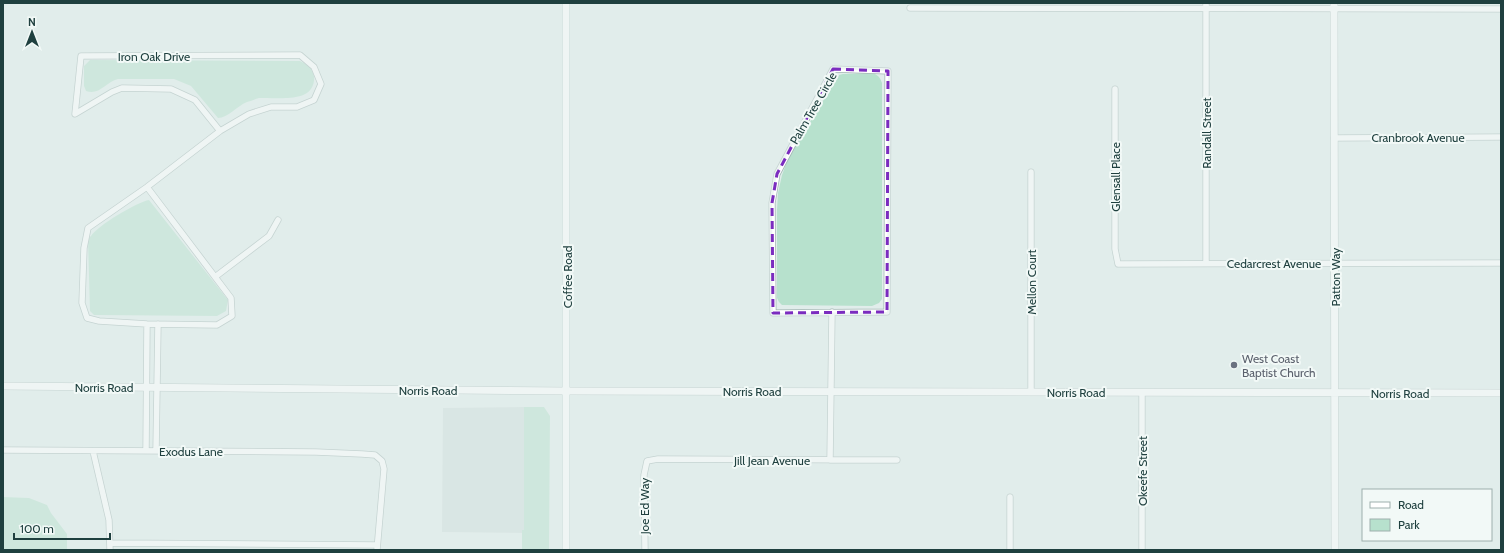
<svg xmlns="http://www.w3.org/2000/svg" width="1504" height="553" font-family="Cabin,sans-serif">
<rect width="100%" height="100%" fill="#e1edeb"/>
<path fill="#cfdddb" d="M524,407L527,533L442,532L443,408Z"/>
<path fill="#b7e1cd" d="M90,60L300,61C306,64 311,67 313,73C315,77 314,82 313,85C307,103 274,97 259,98C255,99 251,101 247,102C237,106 228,118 218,118L191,86L174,79H118C106,82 99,96 86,91L84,86V66Z
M872,73C878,75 880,77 882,83V299L879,303L872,306L782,305L779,302L777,298V210L778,193L782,175L789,156L839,75L843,74Z
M149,200L228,300L226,311L217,316L94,315L90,311L88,241C89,240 89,237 91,236C97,226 137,202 149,200Z
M524,407H544L550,416L549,550H522V530H524Z
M3,497L29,498L47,505L51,513L67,534V550H3Z"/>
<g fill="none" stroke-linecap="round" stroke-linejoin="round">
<defs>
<path id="minor" d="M1206,3V263
M910,8L1501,9
M833,69L888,71L887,312L773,313L772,203L777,174Z
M1115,89V249L1118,264L1501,263
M1334,138L1501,137
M1031,172V392
M147,187L231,298L232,316L217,325L147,324L99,321L87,318L82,303L84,248L88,228L147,187L220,131L249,114L271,107H297L314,100L321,84L314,67L300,55L81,56L75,114L112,92L122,88L171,89L195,100L220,131
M215,277L269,236L278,220
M1142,393V550
M3,450L316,452L362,454L375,455L382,461L384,469L377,550
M93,451L109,520L110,550
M146,451L147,324
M156,451L158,324
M830,460L832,312
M1010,497V550
M110,543L377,545
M645,550L644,475L647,461L658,459L897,460"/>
<path id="tertiary" d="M1334,3L1335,550
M3,386L567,391L1501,393"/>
<path id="secondary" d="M566,550V3"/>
</defs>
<use href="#minor" stroke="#a3b6b4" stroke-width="7"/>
<use href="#tertiary" stroke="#a3b6b4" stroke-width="8"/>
<use href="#secondary" stroke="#9ebab7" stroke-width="8"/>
<use href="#minor" stroke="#fff" stroke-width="5.5"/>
<use href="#tertiary" stroke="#fff" stroke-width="7"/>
<use href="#secondary" stroke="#fff" stroke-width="7"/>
</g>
<path d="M0 0H1504V553H0ZM833,69L888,71L887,312L773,313L772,203L777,174Z" fill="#e1edeb" fill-opacity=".55" fill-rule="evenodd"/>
<path fill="none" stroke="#7b2cbf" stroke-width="3" stroke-dasharray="8 5" stroke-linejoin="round" d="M833,69L888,71L887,312L773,313L772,203L777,174Z"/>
<circle fill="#6b7280" stroke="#f2f9f7" stroke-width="1.5" cx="1234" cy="365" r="4"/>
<g text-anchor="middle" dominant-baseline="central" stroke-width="4" stroke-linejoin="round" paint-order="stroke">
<g font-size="12" fill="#1f403f" stroke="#f2f9f7">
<text x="154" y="56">Iron Oak Drive</text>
<text transform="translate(813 108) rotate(-60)">Palm Tree Circle</text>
<text transform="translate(1206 133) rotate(-90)">Randall Street</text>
<text x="1418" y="137">Cranbrook Avenue</text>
<text transform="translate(1115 177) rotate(-90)">Glensall Place</text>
<text x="1274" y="263">Cedarcrest Avenue</text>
<text transform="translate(567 277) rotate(-90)">Coffee Road</text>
<text transform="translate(1335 277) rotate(-90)">Patton Way</text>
<text transform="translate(1031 282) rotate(-90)">Mellon Court</text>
<text x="104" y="387">Norris Road</text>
<text x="428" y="390">Norris Road</text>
<text x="752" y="391">Norris Road</text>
<text x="1076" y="392">Norris Road</text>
<text x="1400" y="393">Norris Road</text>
<text x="191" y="451">Exodus Lane</text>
<text x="772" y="460">Jill Jean Avenue</text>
<text transform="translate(1142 471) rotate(-90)">Okeefe Street</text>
<text transform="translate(644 506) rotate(-90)">Joe Ed Way</text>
</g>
<g font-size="12" fill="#5b616d" stroke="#f2f9f7" text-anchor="start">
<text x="1242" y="358">West Coast<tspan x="1242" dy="14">Baptist Church</tspan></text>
</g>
</g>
<rect width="1504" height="553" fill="none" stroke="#1f403f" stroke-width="8"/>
<rect x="1362" y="489" width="130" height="52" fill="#f2f9f7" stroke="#9eafad"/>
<rect x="1370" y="502" width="20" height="6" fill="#ffffff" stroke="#9eafad"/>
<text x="1398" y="509" font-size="12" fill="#1f403f">Road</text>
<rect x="1370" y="519" width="20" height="12" fill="#b7e1cd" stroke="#9eafad"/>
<text x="1398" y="529" font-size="12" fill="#1f403f">Park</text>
<g transform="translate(32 32)" stroke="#f2f9f7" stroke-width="3" paint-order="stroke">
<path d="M0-3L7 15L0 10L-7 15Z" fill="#1f403f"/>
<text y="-6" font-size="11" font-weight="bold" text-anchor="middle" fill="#1f403f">N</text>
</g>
<path d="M14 533v6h96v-6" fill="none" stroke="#1f403f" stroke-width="2"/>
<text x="20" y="533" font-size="12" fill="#1f403f" stroke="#f2f9f7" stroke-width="3" paint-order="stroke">100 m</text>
</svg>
